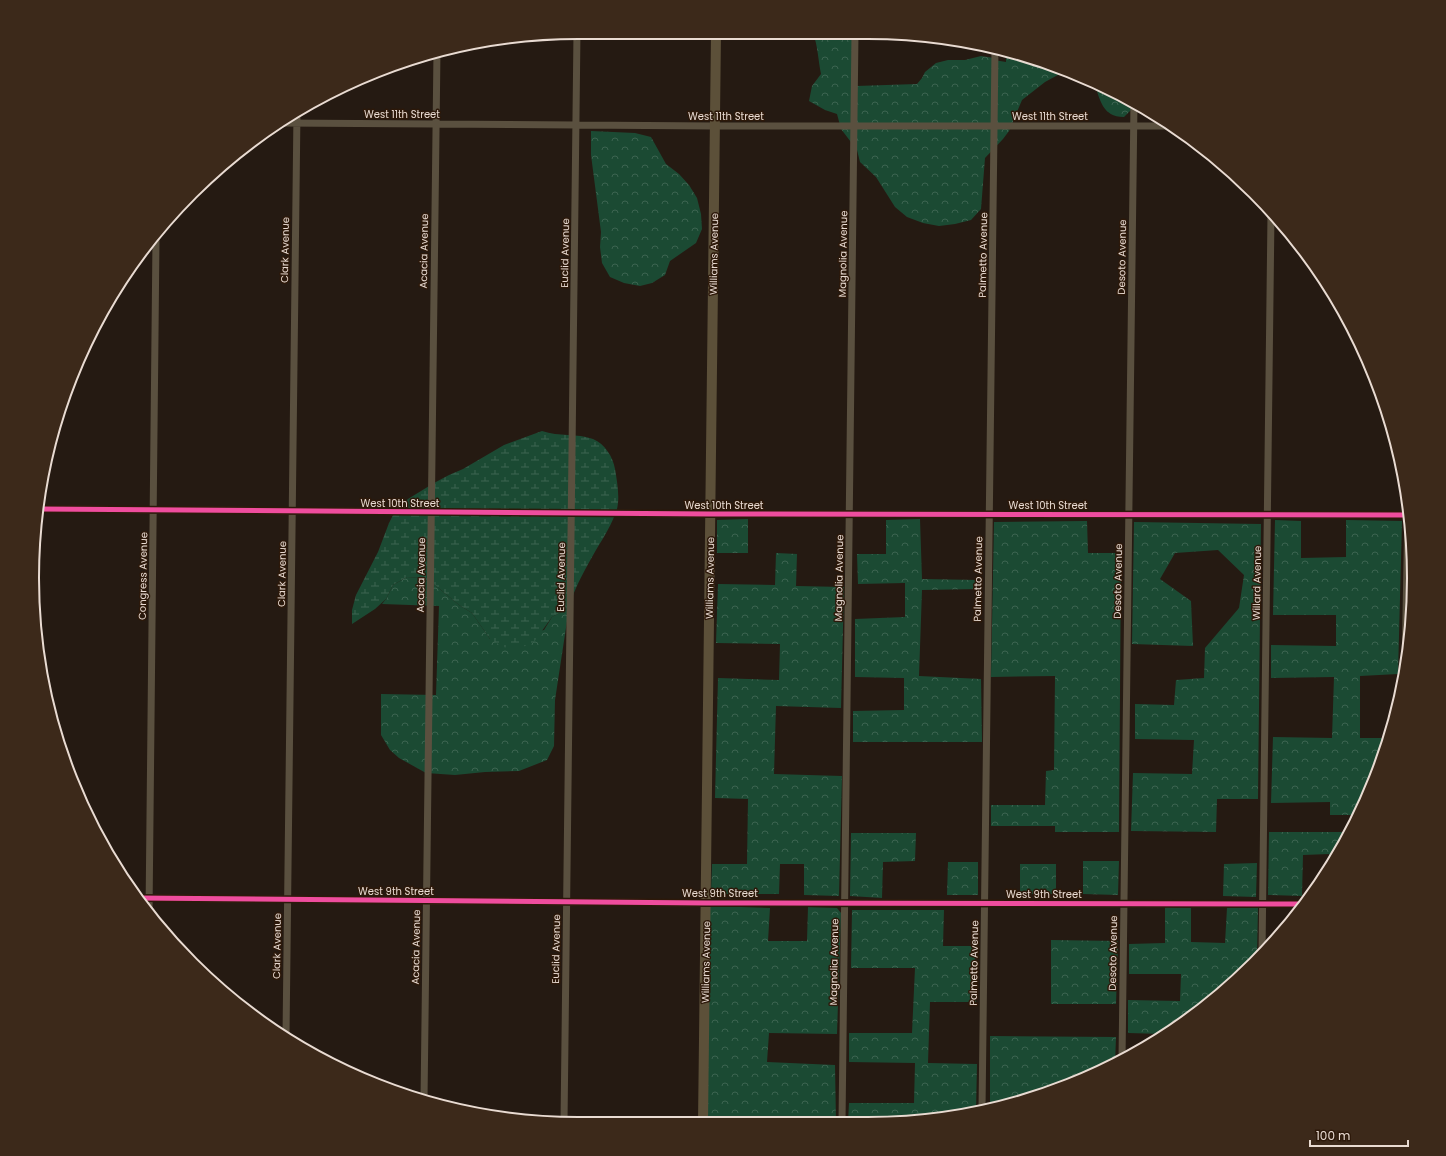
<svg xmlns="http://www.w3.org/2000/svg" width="1446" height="1156" font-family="Poppins,sans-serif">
<defs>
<pattern id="forest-crowns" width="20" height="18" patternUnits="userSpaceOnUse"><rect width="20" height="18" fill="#1b4a33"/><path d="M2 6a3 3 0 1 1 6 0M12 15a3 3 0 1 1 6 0" fill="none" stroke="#3c6450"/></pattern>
<pattern id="wetland-marsh" width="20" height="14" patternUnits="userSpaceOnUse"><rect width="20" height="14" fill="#1b4a33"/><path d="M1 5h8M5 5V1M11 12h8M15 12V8" fill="none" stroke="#3c6450"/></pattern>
</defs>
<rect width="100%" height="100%" fill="#251a12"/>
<path fill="url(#forest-crowns)" d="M813,33H856V86L917,84L922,78L925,72L936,63L948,60H965L981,56L994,58V60L1006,62V52L1067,70L1045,82L1022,100L1009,131L1003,139L985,158L981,209L971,220L955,224L939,226L923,223L907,217L895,207L876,177L860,162L857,150L841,129L837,114L825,110L809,101L812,86L821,74C818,60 818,46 813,33Z
M1094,82L1132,101V109L1124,117C1102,117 1100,99 1094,82Z
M591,131L635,133L651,137L666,164L679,174L689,185L697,198L701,214L702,229L696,243L670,261L665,275L652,283L640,286L624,283L610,277L602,263L600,247L601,232L591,155Z
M748,519V553H717V520Z
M920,519L922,579L979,580V589L922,590L919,676L981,679L982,742H853V711L904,710V678L855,677V619L905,617V583L858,584L857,554H886V520Z
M1275,520L1301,521V558L1346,557V520L1402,521L1398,674L1360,676V738H1389L1385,753L1357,815H1330V802L1271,803L1273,737L1332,738L1334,677L1271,678V645L1336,646V615H1273Z
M1087,521L1088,553H1121L1119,832H1055V826H991V805H1045L1046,771L1054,770L1055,676L991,677L994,522Z
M1134,522L1261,524L1258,799H1217L1216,832L1131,831L1133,773L1192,774L1194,740L1135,739V704L1174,705L1176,680L1204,678L1205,648L1239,608L1244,575L1218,550L1175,553L1160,579L1191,601L1193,646L1132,644Z
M776,553L797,554L796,586L844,587L841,708L776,706L774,774L842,776L839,896L804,895V864H780L779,894H711L712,864H747L748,799L715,798L718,678L779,680L780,644L716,643L718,584L775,585Z
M407,577L422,578L435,585L459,605L472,613L490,639L544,630L552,617L569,608L555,700L554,746L547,760L519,771L485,772L455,775L426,773L399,758L390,750L381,735V694L436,695L439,606L382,604L386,599L393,585Z
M1269,832H1344C1344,849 1338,854 1329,867V854L1303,855L1302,896L1268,895Z
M851,833H916L915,861L883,862L882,898L850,896Z
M1083,861H1119L1118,895L1083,894Z
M948,862H978V895H947Z
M1257,863L1256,897L1223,896L1224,864Z
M1020,864H1056V894H1020Z
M710,906L770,908L768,941H807L808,907L837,908L841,913L837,1034L769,1033L767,1062L835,1065L836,1123H707Z
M1165,907L1191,908V942L1225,943L1227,908H1258L1257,958L1201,1011L1164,1034L1128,1033V1000L1180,1001L1181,974H1129V944L1165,943Z
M852,910H944L943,946H975L976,1002H930L928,1063L977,1064L976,1111L903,1123H848L849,1103H914L915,1063L849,1062V1033H912L915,968H851Z
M1051,940L1118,941L1116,1004H1051Z
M990,1036L1116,1037L1115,1064L1110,1068L1010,1105L990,1109Z"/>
<path fill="url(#wetland-marsh)" d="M542,431C559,437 577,433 593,439C605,444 613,457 615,469C617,481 620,497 617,509C612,524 604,537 596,550C586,568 574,588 569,608L552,617L534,642L518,649L503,647L490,639L472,613L459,605L435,585L422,578L407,577L393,585L386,599L375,609L352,624V610L356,595L378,552L389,523L396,509L408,499L434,483L449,475L463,469L504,445Z"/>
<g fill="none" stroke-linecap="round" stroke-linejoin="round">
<path stroke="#5a503f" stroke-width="7" d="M282,123L715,126H1171
M40,509L711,514L1408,515
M1405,666L1408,510
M137,898L706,903L1303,904
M149,914L156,238
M1262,953L1271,214
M286,1036L297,111
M1122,1060L1134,102
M424,1101L437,51
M982,1110L995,49
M564,1123L577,32
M842,1123L855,33"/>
<path stroke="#5c5039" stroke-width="10" d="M703,1123L716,33"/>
<defs>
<path id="cycleway" d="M40,509L711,514L1408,515
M137,898L706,903L1303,904"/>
</defs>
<use href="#cycleway" stroke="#2d190a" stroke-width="8"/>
<use href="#cycleway" stroke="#ef4d9e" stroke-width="5"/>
</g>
<g text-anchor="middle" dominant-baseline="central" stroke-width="3" stroke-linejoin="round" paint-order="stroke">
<g font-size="10" fill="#e9dbd2" stroke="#2d190a">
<text x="402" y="114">West 11th Street</text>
<text x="726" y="116">West 11th Street</text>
<text x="1050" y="116">West 11th Street</text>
<text transform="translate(285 250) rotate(-89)">Clark Avenue</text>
<text transform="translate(424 251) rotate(-89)">Acacia Avenue</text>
<text transform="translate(565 253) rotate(-89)">Euclid Avenue</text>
<text transform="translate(714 254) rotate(-89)">Williams Avenue</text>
<text transform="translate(843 254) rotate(-89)">Magnolia Avenue</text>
<text transform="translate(983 255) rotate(-89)">Palmetto Avenue</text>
<text transform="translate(1122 257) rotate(-89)">Desoto Avenue</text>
<text x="400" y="503">West 10th Street</text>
<text x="724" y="505">West 10th Street</text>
<text x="1048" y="505">West 10th Street</text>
<text transform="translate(282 574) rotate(-89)">Clark Avenue</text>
<text transform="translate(421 575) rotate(-89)">Acacia Avenue</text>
<text transform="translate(143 576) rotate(-89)">Congress Avenue</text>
<text transform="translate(561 577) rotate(-89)">Euclid Avenue</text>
<text transform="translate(710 578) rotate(-89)">Williams Avenue</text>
<text transform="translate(839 578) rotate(-89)">Magnolia Avenue</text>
<text transform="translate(978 579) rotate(-89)">Palmetto Avenue</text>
<text transform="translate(1118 581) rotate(-89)">Desoto Avenue</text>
<text transform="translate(1257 583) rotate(-89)">Willard Avenue</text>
<text x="396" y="891">West 9th Street</text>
<text x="720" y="893">West 9th Street</text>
<text x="1044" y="894">West 9th Street</text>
<text transform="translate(277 946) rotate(-89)">Clark Avenue</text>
<text transform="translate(416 947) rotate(-89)">Acacia Avenue</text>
<text transform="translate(556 949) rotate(-89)">Euclid Avenue</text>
<text transform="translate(1113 953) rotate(-89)">Desoto Avenue</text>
<text transform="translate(706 962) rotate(-89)">Williams Avenue</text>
<text transform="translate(834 962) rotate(-89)">Magnolia Avenue</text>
<text transform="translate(974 963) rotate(-89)">Palmetto Avenue</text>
</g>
</g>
<path d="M0 0H1446V1156H0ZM578 39H868A539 539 0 0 1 1407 578V578A539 539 0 0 1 868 1117H578A539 539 0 0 1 39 578V578A539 539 0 0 1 578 39Z" fill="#3c291a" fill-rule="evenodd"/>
<path fill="none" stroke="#e9dbd2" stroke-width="2" d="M578 39H868A539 539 0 0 1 1407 578V578A539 539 0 0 1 868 1117H578A539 539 0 0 1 39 578V578A539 539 0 0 1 578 39Z"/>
<path d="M1310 1140v6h98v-6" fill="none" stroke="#e9dbd2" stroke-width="2"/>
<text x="1316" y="1140" font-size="12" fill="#e9dbd2" stroke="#2d190a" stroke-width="3" paint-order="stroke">100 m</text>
</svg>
